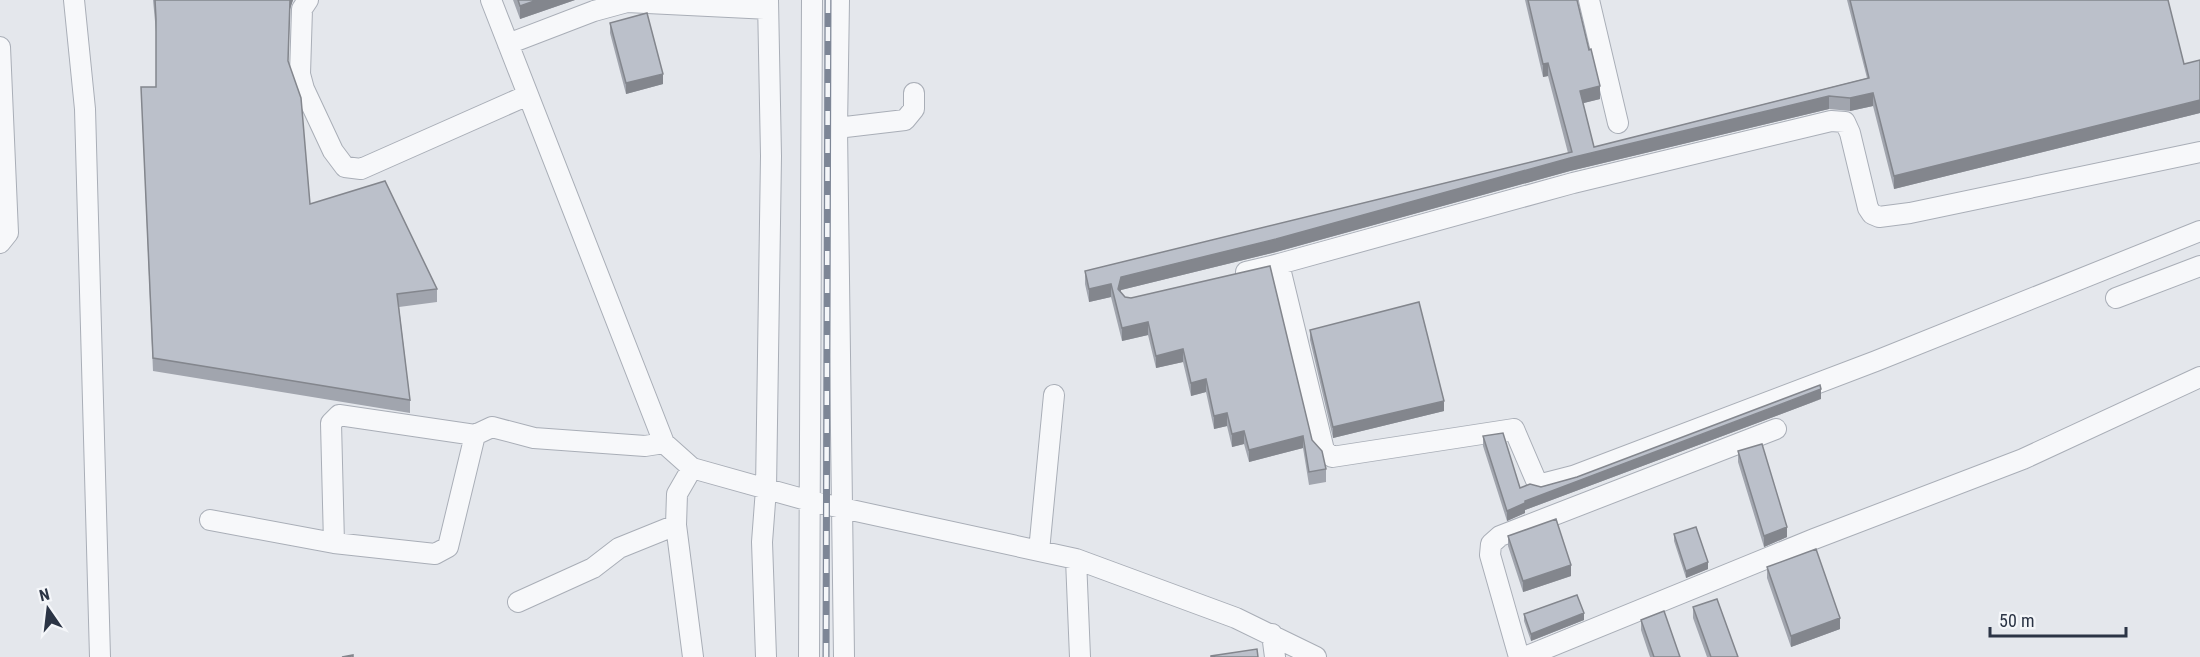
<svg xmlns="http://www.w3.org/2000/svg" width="2200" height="657" font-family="'Roboto Condensed',sans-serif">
<rect width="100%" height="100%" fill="#e4e7ec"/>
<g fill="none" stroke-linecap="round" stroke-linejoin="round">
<defs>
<path id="minor" d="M74,0L85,109L100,657
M308,0L302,9L300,74L304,89L333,151L345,167L361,169L528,95
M491,0L664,443L692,468L810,501L1076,559L1236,618L1316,657
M839,0L837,128L844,657
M1589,0L1618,123
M508,44L594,11L627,2L768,9
M0,47L8,233L0,243
M837,128L905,120L914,109V93
M1279,264L1573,183L1831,121L1845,122L1850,133L1868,208L1872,214L1879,217L1910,213L2200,152
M1246,272L1279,264L1324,450L1332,457L1514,429L1538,485L1573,476L1876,361L2200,231
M2116,298L2200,266
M692,468L677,494L676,525L693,657
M210,520L334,543L435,554L448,547L475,435L492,427L534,438L645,446L664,443
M334,543L331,423L339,415L475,435
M1039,551L1054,395
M1076,559L1080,657
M518,602L593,568L619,548L676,525
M1272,634L1275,657
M766,657L762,542L766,489L771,156L768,0
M809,657L812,0
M1519,657L1490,555L1491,544L1500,536L1776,429
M1525,657L1814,539L2023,459L2200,377"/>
</defs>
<use href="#minor" stroke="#a9aeb7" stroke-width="22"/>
<use href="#minor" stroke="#f7f8fa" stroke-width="20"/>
<defs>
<path id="rail" d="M826,657L828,0"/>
</defs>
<use href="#rail" stroke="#7d8696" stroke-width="7"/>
<use href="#rail" stroke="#f4f6f9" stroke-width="4.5" stroke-dasharray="14" stroke-linecap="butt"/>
</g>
<path fill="#a1a5ae" d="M153,0H293L290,9L288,62L310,204L437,289V302L399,307L410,400V413L153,371L141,87H156V32Z
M513,0H575L520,19Z
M1525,0H1577L1600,99L1583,103L1594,147L1867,78L1847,0H2168L2184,64L2200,60V113L1894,189L1873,106L1850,111L1829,109L1570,171L1276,252L1121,290L1120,293L1125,297L1312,440L1326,469V482L1309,485L1303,448L1249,462L1244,444L1232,447L1227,426L1214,429L1206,392L1191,396L1183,362L1156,368L1148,335L1122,341L1111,297L1089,302L1085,284V271L1568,153L1548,76L1543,77Z
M610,23L663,84L626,94L610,33Z
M1310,330L1444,411L1333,438L1310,340Z
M1821,399L1525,510V513L1507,521L1483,446V436L1520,488L1541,487L1577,477Z
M1738,451L1787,537L1764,547L1738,462Z
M1674,534L1708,569L1686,578L1674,541Z
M1508,536L1571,576L1523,592L1508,546Z
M1767,567L1840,629L1791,647L1767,578Z
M1693,607L1738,657H1707L1693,618Z
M1524,614L1584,620L1531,641L1524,621Z
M1641,620L1680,657H1650L1641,630Z"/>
<path fill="#83868d" d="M290,0H293L290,9Z
M537,0H575L520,19V6Z
M1548,63V76L1543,77V64Z
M663,74V84L626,94V83Z
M1600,86V99L1580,104V91Z
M1873,93V106L1850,111V98Z
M1829,96V109L1570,171L1276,252L1121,290L1118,302V289L1121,277L1570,158Z
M2200,100V113L1894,189V176Z
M1111,284V297L1089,302V289Z
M1148,322V335L1122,341V328Z
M1183,349V362L1156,368V356Z
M1206,379V392L1191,396V383Z
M1821,389V399L1525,510V513L1507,521V511L1525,501Z
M1444,401V411L1333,438V427Z
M1227,413V426L1214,429V416Z
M1244,431V444L1232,447V434Z
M1303,436V448L1249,462V450Z
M1787,527V537L1764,547V536Z
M1708,562V569L1686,578V571Z
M1571,565V576L1523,592V581Z
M1584,613V620L1531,641V634Z
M1840,618V629L1791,647V636Z"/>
<path fill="#bbc0ca" stroke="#83868d" stroke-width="1.5" d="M155,0H290L288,61L301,98L310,204L385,181L437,289L397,294L410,400L153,358L141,87H156V19Z
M518,0H537L520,6Z
M1528,0H1577L1589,50L1591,49L1600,86L1580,91L1594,147L1869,78L1850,0H2168L2184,64L2200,60V100L1894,176L1873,93L1850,98L1829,96L1570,158L1276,239L1121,277L1118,289L1125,297L1131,298L1270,266L1312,440L1322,451L1326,469L1309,472L1303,436L1249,450L1244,431L1232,434L1227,413L1214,416L1206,379L1191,383L1183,349L1156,356L1148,322L1122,328L1111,284L1089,289L1085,271L1572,152L1548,63L1543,64Z
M647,13L663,74L626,83L610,23Z
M1419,302L1444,401L1333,427L1310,330Z
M1820,385L1821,389L1525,501V503L1507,511L1483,436L1503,433L1520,488L1530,484L1541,487L1577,477Z
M1762,444L1787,527L1764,536L1738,451Z
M1556,519L1571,565L1523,581L1508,536Z
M1696,527L1708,562L1686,571L1674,534Z
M1816,549L1840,618L1791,636L1767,567Z
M1577,595L1584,613L1531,634L1524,614Z
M1717,599L1738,657H1711L1693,607Z
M1664,611L1680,657H1654L1641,620Z
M1257,649L1258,657H1211V656Z
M353,655V657H342Z"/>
<g transform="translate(48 609) rotate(346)" stroke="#f4f6f9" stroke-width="4.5" paint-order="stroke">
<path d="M0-4.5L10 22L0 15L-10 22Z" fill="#2b3445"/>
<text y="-9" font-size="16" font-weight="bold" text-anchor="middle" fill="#2b3445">N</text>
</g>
<path d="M1990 627v9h136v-9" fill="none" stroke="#2b3445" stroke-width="3"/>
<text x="1999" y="627" font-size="18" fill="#2b3445" stroke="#f4f6f9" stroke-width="4.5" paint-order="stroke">50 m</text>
</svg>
